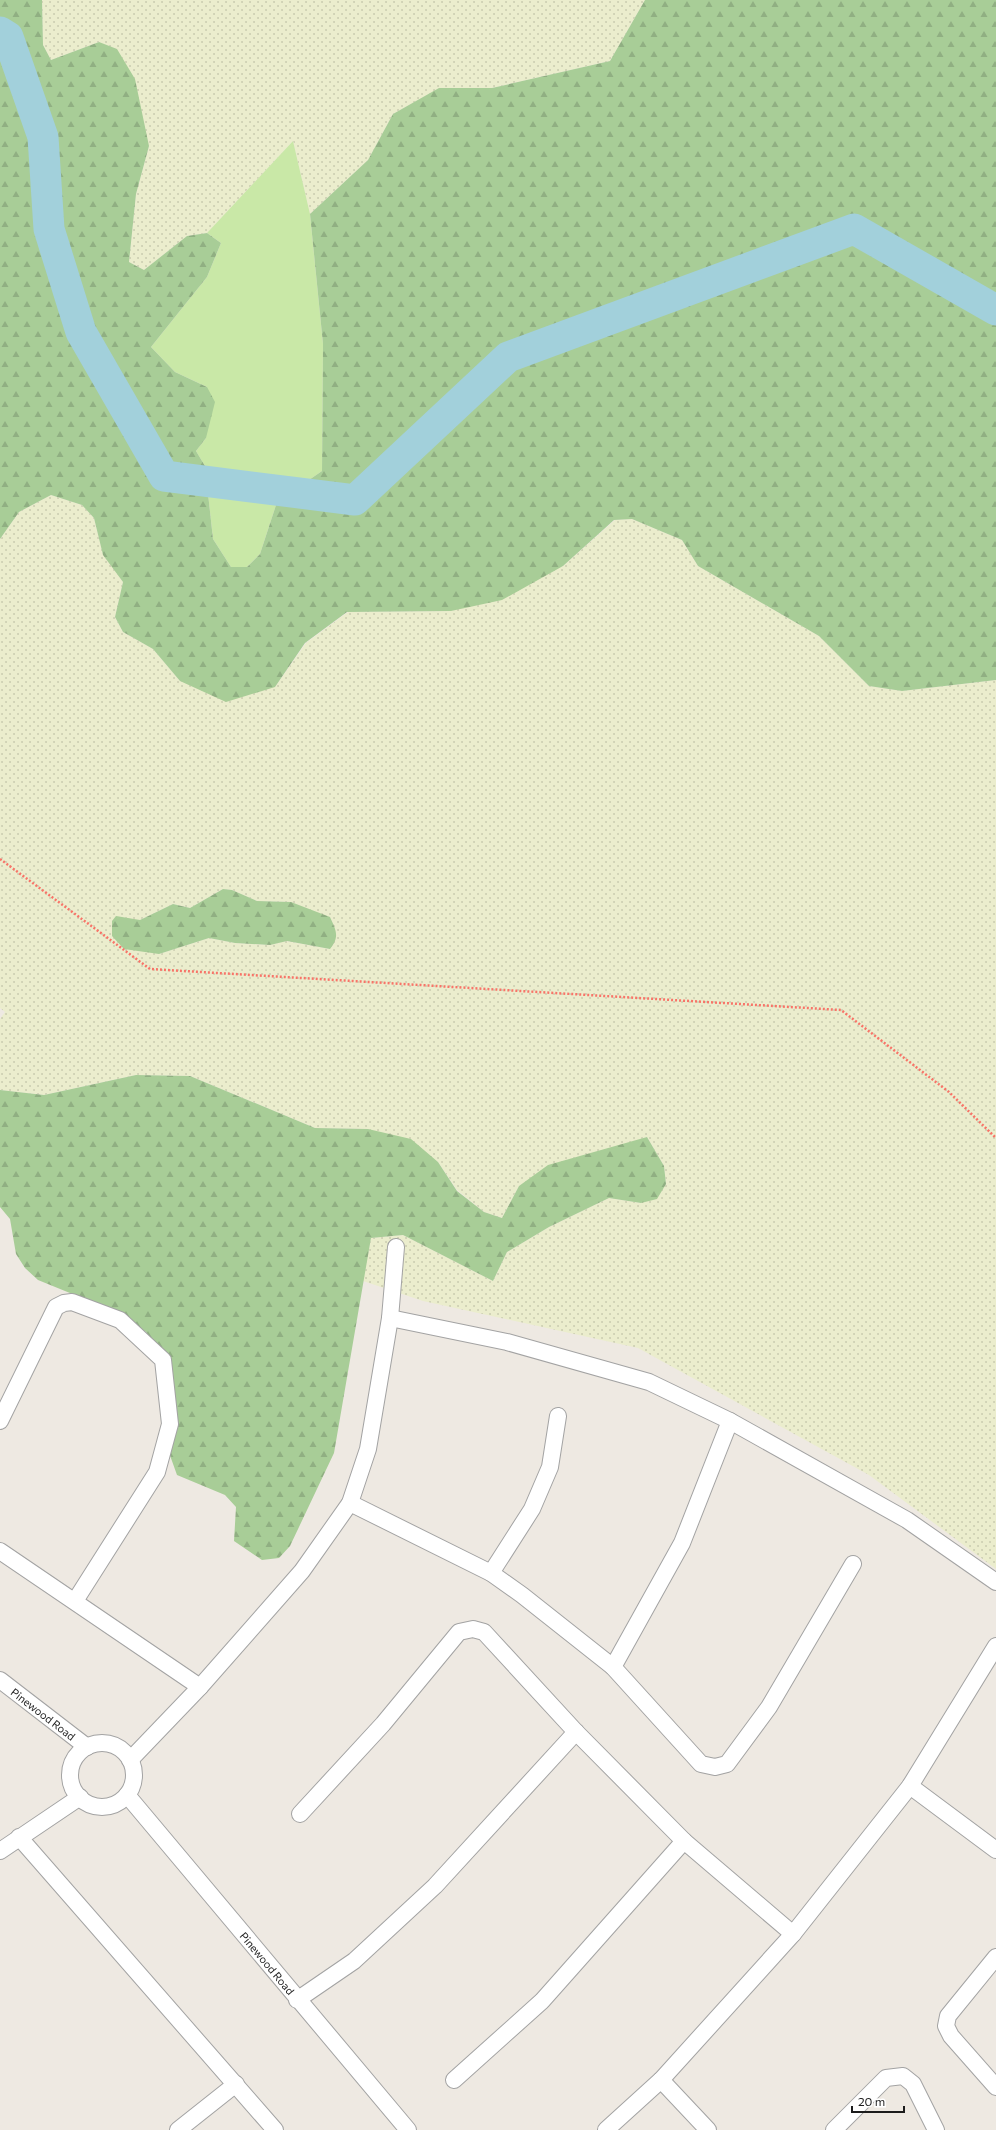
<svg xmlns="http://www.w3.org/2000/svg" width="996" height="2130" font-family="Commissioner,sans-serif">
<defs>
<pattern id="farmland-dots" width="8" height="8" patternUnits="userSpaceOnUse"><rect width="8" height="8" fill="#ebedcd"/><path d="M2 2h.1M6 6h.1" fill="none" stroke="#c9cbaf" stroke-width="1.8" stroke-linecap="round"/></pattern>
<pattern id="forest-firs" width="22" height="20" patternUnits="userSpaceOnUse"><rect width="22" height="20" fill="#a8cd97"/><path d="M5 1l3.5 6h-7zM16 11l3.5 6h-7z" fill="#90af82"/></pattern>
</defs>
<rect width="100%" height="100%" fill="#eee9e2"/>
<path fill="url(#farmland-dots)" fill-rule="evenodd" d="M42,0H645L610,61L492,88H440L393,114L368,160L310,214L293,141L207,233L187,236L144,270L129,262L136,194L149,146L99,42L51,60L43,45Z
M51,495L82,505L94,518L103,554L123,582L115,617L123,632L153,649L180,681L275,687L306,643L348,612L451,611L563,566L615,520L632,519L682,540L698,566L819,636L869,686L902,691L996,680V1569L869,1475L638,1348L423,1301L363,1281L371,1238L403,1235L493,1281L507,1252L549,1227L609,1198L641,1203L666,1184L664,1166L647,1137L519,1186L502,1218L484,1212L457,1190L438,1162L368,1129L315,1128L190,1076L136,1075L44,1095L0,1090V1019L5,1012L0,1008V539L19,512ZM223,889L232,890L257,901L291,902L330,949L286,941L270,945L235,943L209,938L159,954L140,920L173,904L190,908Z"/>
<path fill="#c9e8a7" d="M293,141L310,214L323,344L322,471L277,502L260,554L247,567H231L213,539L205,466L196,451L206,438L207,387L175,372L151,347L207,277L221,243L207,233Z"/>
<path fill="url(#forest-firs)" d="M0,0H42L43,45L51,60L99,42L117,49L135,79L149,146L136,194L129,262L144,270L187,236L207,233L221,243L207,277L151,347L175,372L207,387L215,402L206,438L196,451L205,466L213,539L231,567H247L260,554L277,502L322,471L323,344L310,214L368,160L393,114L439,88H492L610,61L645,0H996V680L902,691L869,686L819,636L698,566L682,540L632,519L614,520L563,566L502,600L451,611L347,612L305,643L275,687L226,702L180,681L153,649L123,632L115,617L123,582L103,555L94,518L82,505L51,495L19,512L0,539Z
M223,889L232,890L257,901L291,902L330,917C336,930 340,937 330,949L287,941L270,945L235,943L209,938L159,954L124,949L112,936V921L116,916L140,920L173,904L190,908Z
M136,1075L190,1076L315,1128L368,1129L411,1139L438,1162L457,1191L484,1212L502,1218L519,1186L548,1165L647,1137L664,1166L666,1184L657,1199L641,1203L609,1198L549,1227L507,1252L493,1281L403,1235L371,1238L334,1453L290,1546L279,1558L262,1560L234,1541L236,1507L225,1495L177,1475L167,1447L164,1361L146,1332L119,1313L38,1280L25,1268L16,1254L10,1219L0,1207V1090L44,1095Z"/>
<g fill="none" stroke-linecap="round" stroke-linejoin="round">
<path stroke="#a2d0db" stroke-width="31" d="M0,32L8,37L43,137L49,229L81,332L164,476L355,500L508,357L854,229L996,310"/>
<defs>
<g id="minor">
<path d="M390,1318L507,1342L649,1382L730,1421L907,1520L996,1582"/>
<path d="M0,1421L56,1307L64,1303L72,1302L120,1320L163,1360L170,1424L157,1472L75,1601"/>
<path d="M350,1503L491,1573L522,1595L613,1667L701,1764L715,1767L727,1764L769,1707L853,1564"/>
<path d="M0,1551L200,1687"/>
<path d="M491,1573L532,1509L550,1467L558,1416"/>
<path d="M613,1667L682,1543L730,1421"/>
<path id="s1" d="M0,1680L87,1747"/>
<circle cx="102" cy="1775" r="32"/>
<path d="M130,1760L200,1687L302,1571L350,1503L368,1449L390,1318L396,1247"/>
<path d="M910,1786L996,1850"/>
<path id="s2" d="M127,1795L408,2130"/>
<path d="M300,1814L383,1724L459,1632L473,1629L484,1632L576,1732L684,1841L793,1934"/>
<path d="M19,1837L275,2130"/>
<path d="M0,1851L80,1797"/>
<path d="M996,1957L948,2016L946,2026L951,2036L996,2087"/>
<path d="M297,2000L354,1961L435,1886L576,1732"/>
<path d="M454,2080L542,2001L684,1841"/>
<path d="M661,2080L708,2130"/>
<path d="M178,2130L236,2084"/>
<path d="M606,2130L661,2080L793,1934L910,1786L996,1646"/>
<path d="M834,2130L886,2078L903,2076L913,2084L936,2130"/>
</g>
</defs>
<use href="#minor" stroke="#a3a3a3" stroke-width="18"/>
<path stroke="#f87468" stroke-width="2.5" stroke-dasharray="2 2" stroke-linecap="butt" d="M0,859L150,969L841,1010L949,1092L996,1138"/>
<use href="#minor" stroke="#fff" stroke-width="16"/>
</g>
<g text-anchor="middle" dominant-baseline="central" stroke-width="3" stroke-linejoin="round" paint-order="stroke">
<g font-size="11" fill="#1c1c1c" stroke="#fff">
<text stroke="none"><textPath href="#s1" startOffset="55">Pinewood Road</textPath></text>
<text stroke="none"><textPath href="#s2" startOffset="219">Pinewood Road</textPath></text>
</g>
</g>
<path d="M852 2106v6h52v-6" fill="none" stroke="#1c1c1c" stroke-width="2"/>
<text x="858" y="2106" font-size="12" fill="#1c1c1c" stroke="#ffffff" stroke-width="3" paint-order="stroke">20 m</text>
</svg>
